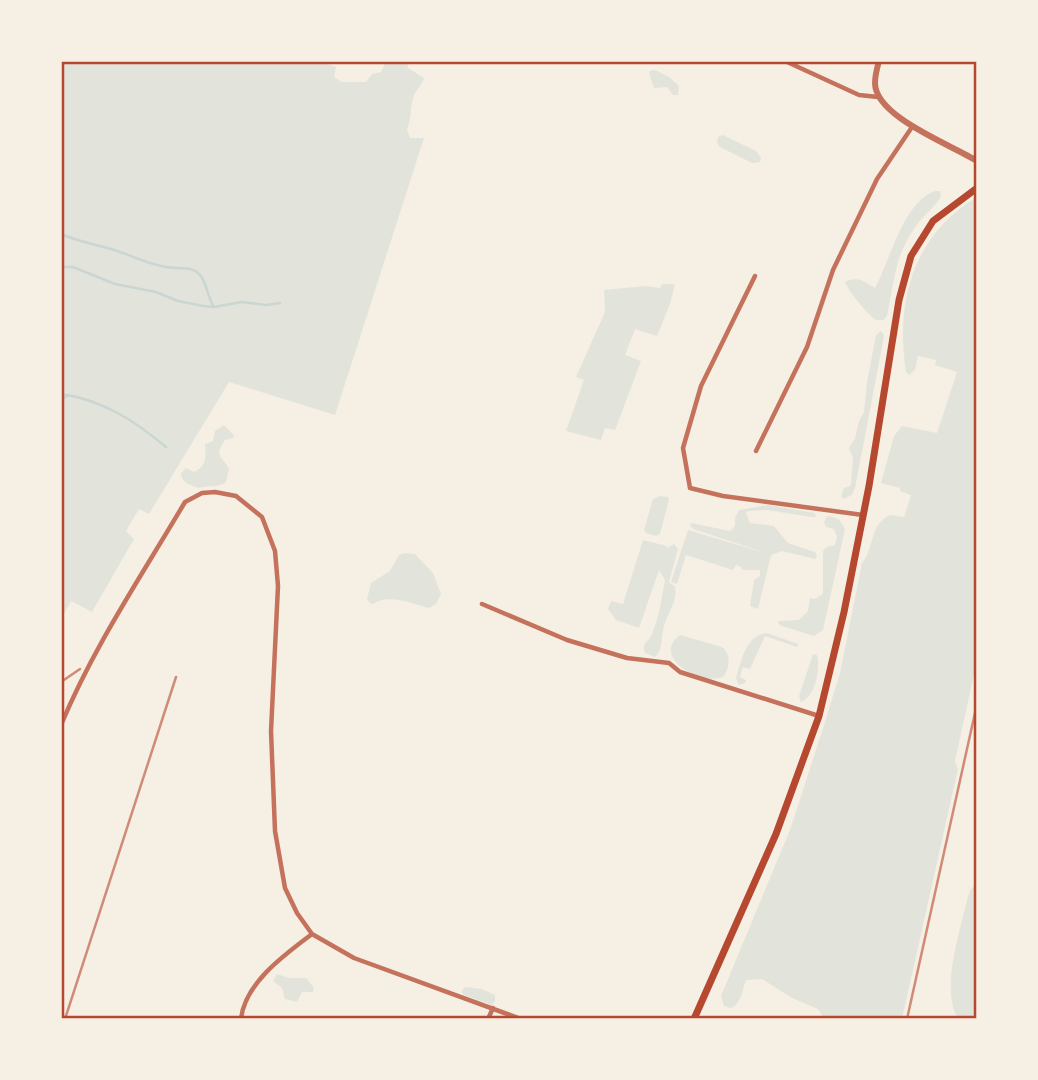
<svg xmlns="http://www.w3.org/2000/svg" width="1038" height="1080" font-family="'Nunito Sans',sans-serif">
<rect width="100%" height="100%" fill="#f6efe4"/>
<path fill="#e2e4dc" d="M61,61H320L336,67L334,77L342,82H366L372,74L381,72L385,64L384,61H407L408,68L424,78C422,86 414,91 413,99C409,111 413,115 407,129L410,138H424L335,415L229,382L149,514L139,509L126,531L134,539L92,612L71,601L61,620Z
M655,70L669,77L679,86L678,95H673L667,87L654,88L649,74L650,71Z
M723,135L756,151L761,158L760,162L752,163L720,147L717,143L718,137Z
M935,191H940L941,197C935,206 926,214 919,222C894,255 895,278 887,316L884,320H876C868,315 848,291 845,282C859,275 866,283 875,288C890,261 903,202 935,191Z
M977,197V661L955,761L958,769L902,1019H824L818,1009L792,998L762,979L746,980L741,996L736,1005L731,1008L724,1006L721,996L790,830L825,722L840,673L862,563C875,547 869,525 890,515L904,517L911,495L900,491V488L881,483L894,436L902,426L937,433L957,372L935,365L936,360L918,356L915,370L909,375L906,372C895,301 913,235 977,197Z
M662,284H675L670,304L657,336L635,329L625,355L641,361L615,430L605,428L601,440L566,431L584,380L576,377L605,312L604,290L646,286L660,288Z
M881,331L884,335L883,342L855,488L852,495L844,499L841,497L844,488L850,486L851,483L853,458L849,448L855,438L859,421L864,412L867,382L876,335Z
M224,425L234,435L233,438L225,440C213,457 223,456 229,469L226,482C219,488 207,485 199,488C190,485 181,483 181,473L186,468L194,472C207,466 206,457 205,444L213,441L215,431Z
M660,496L668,497L669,500L660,534L656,536L646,533L644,530L653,499Z
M768,505L815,513L816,517H812L767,510L748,511L746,513L750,523L774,526L788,543L815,552L817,557L815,559L782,551L771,555L758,609L750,606L754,580L760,576V570H743L740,566L736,565L733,570L686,555L677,584L671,582L688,530L766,553L693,529L690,525L691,523L730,531L735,526V518L739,510Z
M827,516C837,517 841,520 845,529L823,630L814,636L779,625L778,621L799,620L808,611L810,598L815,599L823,594V551L827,547L835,545L837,537L834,529L826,527L824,522Z
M643,540L667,546L666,549L674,544L678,549L669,582L675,587C678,603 666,614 663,630C661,639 663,650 655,657L645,653C641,643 648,643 652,634C659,618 662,597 665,580L659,570L639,628L616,620L608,609L611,601L623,604Z
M405,553L415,554L433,573L441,594L436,604L429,608C412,604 389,593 373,604L370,603L367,599L371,583L390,571L399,555Z
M767,633L798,644L797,647L765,636L750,669L743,667L740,677L746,680L745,683L739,685L736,678C742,660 745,636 767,633Z
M680,635L722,647C731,655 730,666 724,676C705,688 649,658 680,635Z
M813,654L817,655C821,669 815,697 801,702L799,696Z
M977,883V1019H967L956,1015C942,984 960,932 967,900L970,890Z
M277,974L289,978H306L314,988L313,992H302L297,1002L285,999L282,988L273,981Z
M465,987L482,989L495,995V1001L492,1005L464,995L461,992Z"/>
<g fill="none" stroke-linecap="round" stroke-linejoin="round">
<path stroke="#c9d6d2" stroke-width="2.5" d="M61,234C79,242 95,244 114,250C131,255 147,264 166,267C175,269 191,266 198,273C207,280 207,297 214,307
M61,267H73L115,284L156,292L178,301L203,306L214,307L242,302L266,305L280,303
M61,394C103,400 135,421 166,447
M61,400L69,395"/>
<path stroke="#c5725c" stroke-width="4.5" d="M785,61L859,95L878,97
M755,276L701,386L683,448L690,488L723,496L863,515
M756,451L807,347L833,270L877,179L912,127
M482,604L567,640L627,658L669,663L680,672L819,716
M61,725C94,646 142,575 185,502L202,493L215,492L236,496L262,517L275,551L278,586L271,731L275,831L285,888L297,913L312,934L354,958L521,1019
M241,1019C245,983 284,955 312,934
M488,1019L493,1008
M950,1019H952"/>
<path stroke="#c5725c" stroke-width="6" d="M879,61C877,68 875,76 875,83C875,117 952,145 977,161"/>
<path stroke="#b5482f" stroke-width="7" d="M694,1019L776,834L819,716L844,612L869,486L899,300L911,256L933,221L977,188"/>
<path stroke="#cf8b77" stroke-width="2.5" d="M61,682L80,669
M65,1019L176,677
M907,1019L977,704"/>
</g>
<rect width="1038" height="1080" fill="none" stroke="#f6efe4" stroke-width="126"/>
<rect x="63" y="63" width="912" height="954" fill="none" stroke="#b5482f" stroke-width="2.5"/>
</svg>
